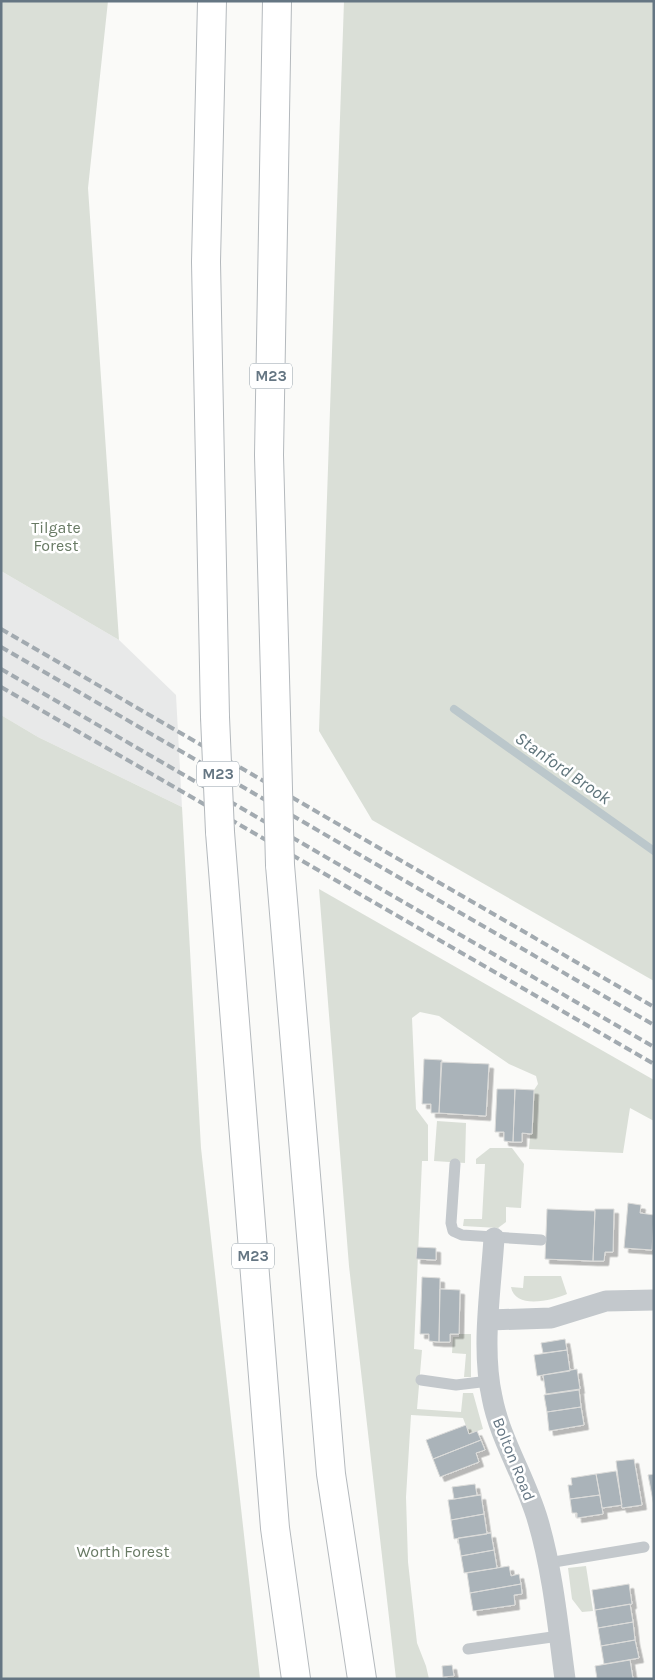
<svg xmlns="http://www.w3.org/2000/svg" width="655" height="1680" font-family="Karla,sans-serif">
<defs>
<filter id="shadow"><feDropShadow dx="4.5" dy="4.5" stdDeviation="0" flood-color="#0004"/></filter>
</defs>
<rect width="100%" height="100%" fill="#fafaf8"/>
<path fill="#e8e9e9" d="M1,571L119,640L176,695L182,807L38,737L1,715Z"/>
<path fill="#dadfd7" d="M1,1H108L88,188L119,640L1,571Z
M344,1H654V981L372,820L319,731Z
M1,715L38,737L182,807L201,1148L260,1679H1Z
M319,889L654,1080V1121L630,1108L623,1153L529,1149L534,1090L538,1084L536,1076L509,1064L439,1016L420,1012L412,1018L416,1109L428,1125V1161H422L414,1349L422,1350L417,1409L461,1412L463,1393H473L483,1429L469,1434L463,1418L411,1415L406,1497L408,1562L417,1643L426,1666L429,1679H396L349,1266Z
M437,1121L466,1123L465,1163L434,1161Z
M490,1148H512L524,1164L521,1208L506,1207V1222L498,1228L463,1226L464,1219H482L485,1164H476V1159Z
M524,1276H561L567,1294C553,1300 515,1310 511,1287L523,1288Z
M459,1334H471V1377H464L466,1354L452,1353L453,1337H459Z
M586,1566L593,1611L582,1612L572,1599L568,1568Z"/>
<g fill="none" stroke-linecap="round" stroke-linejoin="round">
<path stroke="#bbc7cb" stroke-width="8" d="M454,709L654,851"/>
</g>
<path fill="#aab3b9" stroke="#dcdcda" filter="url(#shadow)" d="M424,1059L442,1060L439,1113H431V1104H422Z
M441,1062L489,1064L486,1116L439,1113Z
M497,1089H515L513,1142L504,1141V1132H495Z
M515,1089L534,1090L532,1134L522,1133V1142H513Z
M628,1203L641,1205L640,1213L654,1215L652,1250L624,1248Z
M547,1209L595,1211L593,1261L545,1259Z
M595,1209H614L613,1252H605L604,1261H593Z
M417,1247L436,1248V1260L416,1259Z
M422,1277L440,1278L439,1342L429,1341V1334H420Z
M440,1289L460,1290L459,1334H450V1342H439Z
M565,1339L567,1350L543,1353L541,1343Z
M567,1350L570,1371L537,1376L534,1355Z
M577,1369L580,1389L546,1394L543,1375Z
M579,1390L581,1407L547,1412L544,1395Z
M581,1407L584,1425L549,1431L547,1412Z
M466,1425L469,1434L477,1431L481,1440L433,1459L426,1440Z
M481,1440L485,1450L476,1453L479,1462L440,1477L433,1459Z
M634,1459L642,1505L622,1508L616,1461Z
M616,1471L622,1505L602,1508L596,1474Z
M596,1474L600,1495L570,1499L568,1485H572L571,1478Z
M654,1474V1506L648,1475Z
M475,1484L477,1495L454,1499L452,1487Z
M481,1495L484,1514L451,1520L448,1500Z
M600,1495L603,1514L577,1518V1513H572L570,1499Z
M484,1514L487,1534L454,1539L451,1520Z
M491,1533L494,1550L461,1556L458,1538Z
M494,1550L497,1568L464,1573L461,1556Z
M509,1566L511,1576L519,1574L521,1584L470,1593L467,1573Z
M521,1584L522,1594L514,1595L515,1605L473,1611L470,1593Z
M629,1584L632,1604L595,1610L592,1590Z
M630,1604L633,1622L598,1628L595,1610Z
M633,1622L635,1640L601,1646L598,1628Z
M635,1640L639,1658L604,1664L601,1646Z
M630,1660L633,1679H597L595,1666Z
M452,1665L454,1676L443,1677L442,1666Z"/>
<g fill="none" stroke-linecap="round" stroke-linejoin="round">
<defs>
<path id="highway" d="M212,1L206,262L215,717
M277,751L269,455L277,1
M220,832L275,1528L296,1679
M280,865L331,1474L362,1679"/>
</defs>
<use href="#highway" stroke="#b4b9bd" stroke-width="30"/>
<path stroke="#c3c8cc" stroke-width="11" d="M455,1164L451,1223L453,1231L462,1235L541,1240
M421,1380L456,1385L489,1381
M548,1563L644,1547
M468,1649L559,1636"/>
<path stroke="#c3c8cc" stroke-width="21" d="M494,1238C491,1288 481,1348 492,1397C500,1440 526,1479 538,1521C553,1572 558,1627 565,1679
M489,1320L551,1318L606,1301L654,1300"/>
<use href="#highway" stroke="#fff" stroke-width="28"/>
<path stroke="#a2aab0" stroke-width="4" stroke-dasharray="8 4" stroke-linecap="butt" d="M1,629L654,1007
M1,647L654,1025
M1,669L654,1047
M1,687L654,1064"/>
<defs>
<path id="highway-bridge" d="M215,717L220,832
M277,751L280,865"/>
</defs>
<use href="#highway-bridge" stroke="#b4b9bd" stroke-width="30" stroke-linecap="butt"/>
<use href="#highway-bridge" stroke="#fff" stroke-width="28"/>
</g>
<g text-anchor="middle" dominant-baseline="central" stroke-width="5" stroke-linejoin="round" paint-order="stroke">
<g fill="#fff" stroke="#939fa8" stroke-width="1">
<rect x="250" y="363.5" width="42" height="25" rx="4"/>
<rect x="197" y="761.5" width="42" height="25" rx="4"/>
<rect x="232" y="1243.5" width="42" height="25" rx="4"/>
</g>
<g font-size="15" font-weight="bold" fill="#657683">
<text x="271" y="376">M23</text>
<text x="218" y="774">M23</text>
<text x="253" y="1256">M23</text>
</g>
<g font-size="16" fill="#687a64" stroke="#fff">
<text x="56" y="527">Tilgate<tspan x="56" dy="18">Forest</tspan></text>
<text x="123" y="1551">Worth Forest</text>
</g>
<g font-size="16" fill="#657683" stroke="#fff">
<text transform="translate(514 1459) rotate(68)">Bolton Road</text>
</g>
<g font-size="18" font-style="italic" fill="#60757c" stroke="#fff">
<text transform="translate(563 768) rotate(35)">Stanford Brook</text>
</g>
</g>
<rect width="655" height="1680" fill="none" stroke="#657683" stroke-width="5"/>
</svg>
